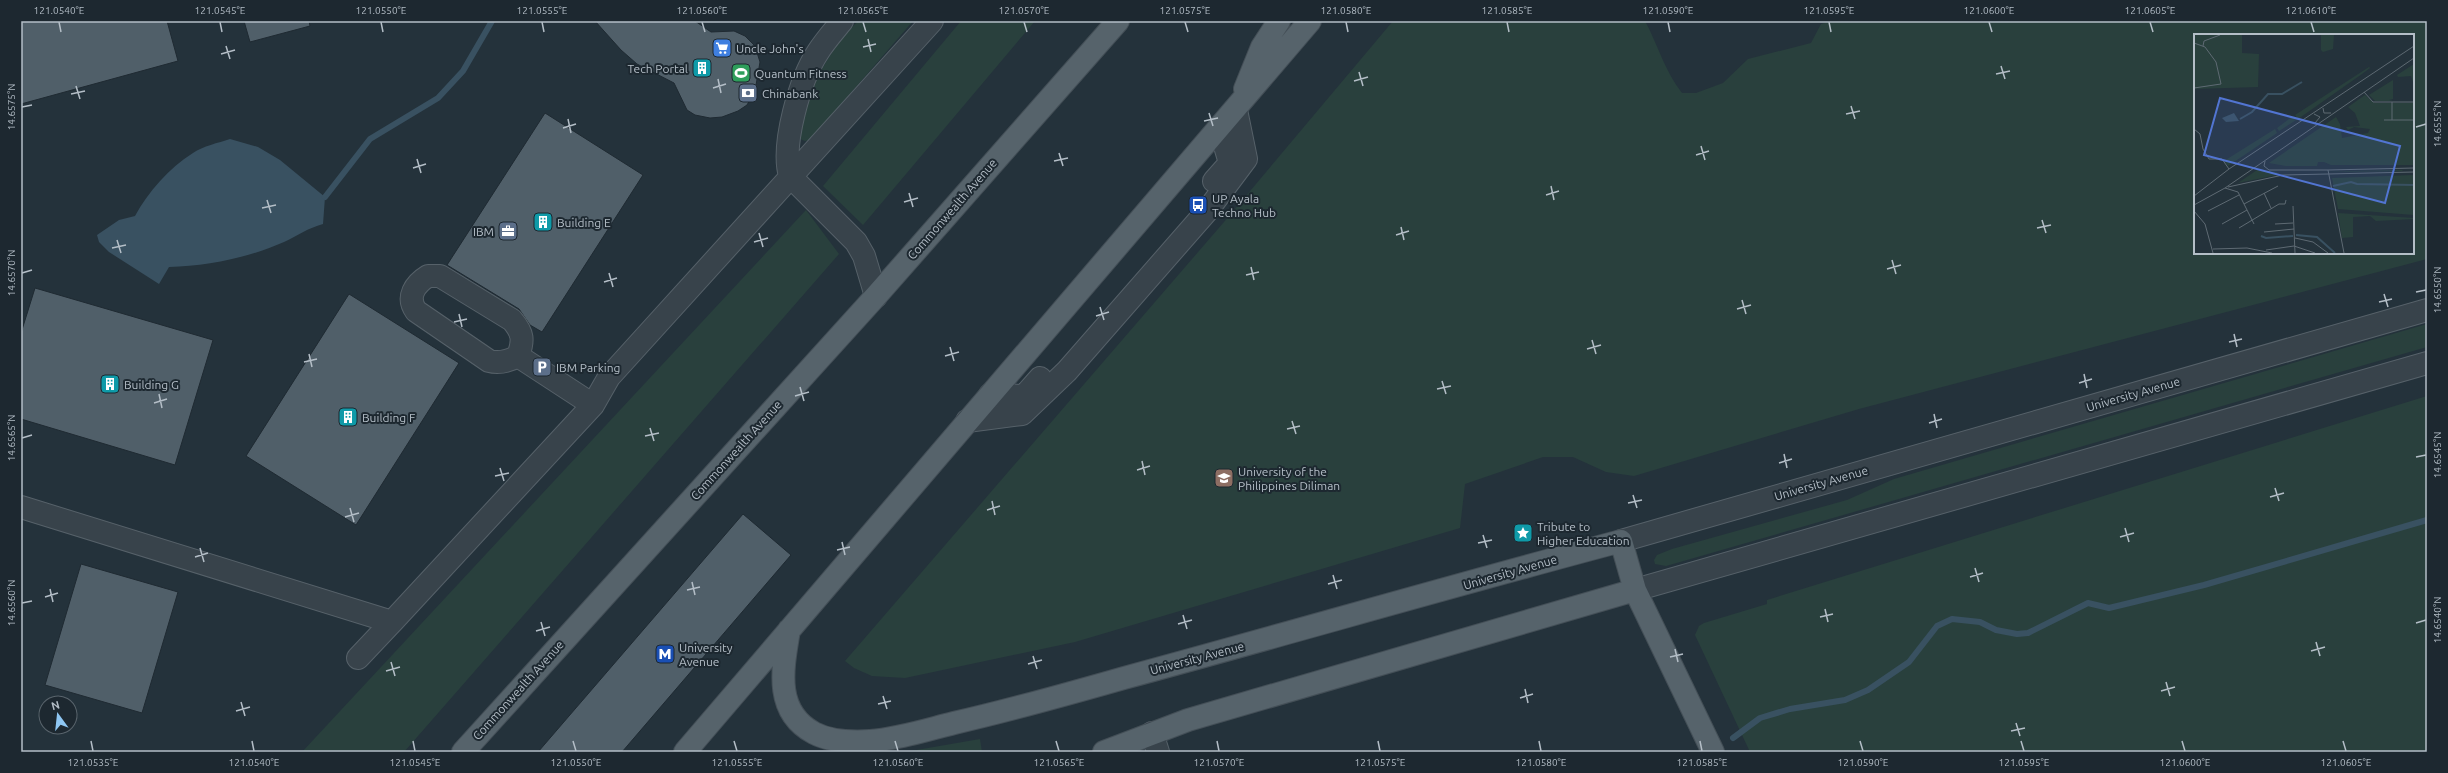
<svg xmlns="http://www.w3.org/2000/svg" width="2448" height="773" font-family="Ubuntu,sans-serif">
<rect width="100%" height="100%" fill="#24323b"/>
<path fill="#29403d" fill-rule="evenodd" d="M858,21H913L810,140L805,141L800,139C804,95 827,52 858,21Z
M961,21H1035L863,225L823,186Z
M1393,21H1645C1658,45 1665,72 1682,93H1696L1723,83L1748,59L1811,43L1821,24L1832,21H2427V259L1859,409L1634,476L1606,472L1573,457H1543L1465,484L1460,528L1075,642L905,678L872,676L854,668L845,661L1224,222ZM2195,35H2413V253H2195Z
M806,210L839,254L404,752H302Z
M2427,324V347L1666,566L1655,564L1654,560L1657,555L1672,549L1847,500L1894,479Z
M2427,396V752H1750L1695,635L1699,626L1704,623L1767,604V600Z
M980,739L982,752H905Z"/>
<path fill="#395161" d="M230,139L258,147L280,160L325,197L323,224C308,228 297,236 284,242C248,258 207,266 169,267L159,284L109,252L99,242L97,235L119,220L135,216C148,192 169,168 193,153C203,146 218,143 230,139Z"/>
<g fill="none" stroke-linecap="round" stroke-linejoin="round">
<path stroke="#395161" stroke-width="6" d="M325,197L370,139L438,98L463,71L492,21
M1733,738L1760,718L1790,709L1845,700L1868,690L1909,662L1937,626L1952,619L1980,622L1996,630L2017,634L2028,633L2088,603L2109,608L2204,585L2427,520"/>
</g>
<path fill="#505f69" stroke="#1f2a32" d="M21,21H167L178,61L21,104Z
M244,21H309L310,26L250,42Z
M595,21H695L711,32L734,31L745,36L755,46L760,62L755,91L747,105L738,111L722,117L710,118L695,115L687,110L674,83L637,64L621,50Z
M545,113L643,175L542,332L530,325L519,309L447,265Z
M35,288L213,340L175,465L21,419V333Z
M349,294L459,363L356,525L246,456Z
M743,514L791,555L622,752H538Z
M81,564L178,592L142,713L45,685Z"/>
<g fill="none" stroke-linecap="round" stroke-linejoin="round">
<defs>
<path id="minor" d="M842,21C834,31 825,41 818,52C800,79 781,145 790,176L856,242L864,256L876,296
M1214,181L1230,163L1220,129
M428,276H440L512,320C523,333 524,340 518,356C509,361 500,364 489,361L416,311C406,297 415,284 428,276Z
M518,356L593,405
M990,395L1024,396L1040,378
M967,421L1022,414L1067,371L1207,211L1246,159L1236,110
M21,507L392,622L593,405L609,377L932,21
M1621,541L2427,310
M1635,590L2427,363
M358,658L392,622
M1152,733L1158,752"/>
<path id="major" d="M1245,89L1262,47L1279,21
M789,630C783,667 773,711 814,733C829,741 853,742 870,741C898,739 926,730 954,723C1011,710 1068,694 1124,678C1290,633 1455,585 1621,541L1635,590L1713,752
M463,752L876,296L1118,21
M685,752L1310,21
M1104,752L1188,720L1635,590"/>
</defs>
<use href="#minor" stroke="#566169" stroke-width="24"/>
<use href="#major" stroke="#444f57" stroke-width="24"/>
<use href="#minor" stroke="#38434b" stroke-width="22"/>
<use href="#major" stroke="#56636b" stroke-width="22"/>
</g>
<path fill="none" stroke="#b4bec7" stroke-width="1.5" d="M59,22L61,32M220,22L222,32M381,22L383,32M542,22L544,32M702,22L705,32M863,22L866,32M1024,22L1027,32M1185,22L1188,32M1346,22L1348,32M1507,22L1509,32M1668,22L1670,32M1829,22L1831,32M1989,22L1992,32M2150,22L2153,32M2311,22L2314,32M868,39L871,52M226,46L230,59M863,47L876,44M221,54L235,50M2001,66L2005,79M1359,72L1363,86M1996,74L2010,71M718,79L721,93M1354,81L1368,77M76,86L80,99M713,88L726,84M71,94L85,91M1851,106L1855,119M22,107L32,105M1209,113L1213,126M1846,114L1860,111M568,119L571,133M1204,121L1218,118M2416,127L2426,124M563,128L576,124M1701,146L1705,160M1059,153L1063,166M1696,155L1709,151M417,159L421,173M1054,161L1068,158M413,168L426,164M1551,186L1554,200M909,193L913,207M1546,195L1559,191M267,200L271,213M904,202L918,198M262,208L276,205M2042,220L2046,233M1401,227L1404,240M2037,228L2051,225M759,233L763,247M1396,235L1409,231M117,240L121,253M754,242L768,238M112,248L126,245M1892,260L1896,274M1251,267L1254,280M1887,269L1901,265M22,273L32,270M609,273L613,287M1246,275L1259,272M604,282L617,278M2416,292L2426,290M2384,294L2388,307M1742,300L1746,314M2379,302L2392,299M1100,307L1104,320M1737,309L1751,305M459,314L462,327M1096,316L1109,312M454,322L467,319M2234,334L2237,347M1592,340L1596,354M2229,342L2242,339M950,347L954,361M1587,349L1601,345M309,354L312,367M945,356L959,352M304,362L317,359M2084,374L2087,388M1442,381L1446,394M2079,383L2092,379M800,387L804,401M1437,389L1451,386M159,394L162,408M795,396L809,392M154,403L167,399M1934,414L1937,428M1292,421L1296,434M1929,423L1942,419M650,428L654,441M1287,429L1300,426M645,436L659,433M22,438L32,435M1784,454L1787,468M2416,457L2426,455M1142,461L1145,475M1779,463L1792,459M500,468L504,481M1137,470L1150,466M495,476L509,473M2275,488L2279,501M1633,495L1637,508M2270,497L2284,493M992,501L995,515M1628,503L1642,500M350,508L354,522M987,510L1000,506M345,517L359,513M2125,528L2129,542M1483,535L1487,548M2120,537L2134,533M842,542L845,555M1478,543L1492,540M200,548L204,562M837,550L850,547M195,557L208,553M1975,568L1979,582M1333,575L1337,589M1970,577L1983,573M692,582L695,595M1328,584L1342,580M50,589L53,602M687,590L700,587M45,597L58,593M22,603L32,601M1825,609L1828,622M1183,615L1187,629M1820,617L1833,614M541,622L545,636M2416,623L2426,620M1178,624L1192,620M536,631L550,627M2316,642L2320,656M1675,649L1678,662M2311,651L2325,647M1033,656L1037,669M1670,657L1683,654M391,662L395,676M1028,664L1042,660M386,671L400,667M2166,682L2170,696M1525,689L1528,703M2161,691L2175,687M883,696L887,709M1520,698L1533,694M241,702L245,716M878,704L891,701M236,711L250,707M2016,723L2020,736M2011,731L2025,728M91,741L93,751M252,741L254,751M413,741L415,751M573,741L576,751M734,741L737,751M895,741L898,751M1056,741L1059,751M1217,741L1219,751M1378,741L1380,751M1539,741L1541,751M1700,741L1702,751M1860,741L1863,751M2021,741L2024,751M2182,741L2185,751M2343,741L2346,751"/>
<defs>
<symbol id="supermarket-square" viewBox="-11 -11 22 22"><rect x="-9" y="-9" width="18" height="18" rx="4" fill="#3f7fe0" stroke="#1d2830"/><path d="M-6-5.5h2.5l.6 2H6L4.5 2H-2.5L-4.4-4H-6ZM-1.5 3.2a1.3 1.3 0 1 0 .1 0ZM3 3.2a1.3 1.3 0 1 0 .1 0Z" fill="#fff"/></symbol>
<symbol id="building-square" viewBox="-11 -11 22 22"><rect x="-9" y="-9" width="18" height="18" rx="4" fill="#0f9aa8" stroke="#1d2830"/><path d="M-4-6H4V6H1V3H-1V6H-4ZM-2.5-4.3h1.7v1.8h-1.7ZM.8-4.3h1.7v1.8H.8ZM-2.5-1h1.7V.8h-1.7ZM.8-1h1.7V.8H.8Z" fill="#fff"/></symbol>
<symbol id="stadium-square" viewBox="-11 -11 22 22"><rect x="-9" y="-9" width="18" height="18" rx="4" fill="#2e9e5b" stroke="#1d2830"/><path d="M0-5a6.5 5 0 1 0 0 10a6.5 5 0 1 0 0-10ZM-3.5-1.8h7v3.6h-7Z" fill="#fff"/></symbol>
<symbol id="bank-square" viewBox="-11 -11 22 22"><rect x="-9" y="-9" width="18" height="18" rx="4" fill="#5c6f8a" stroke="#1d2830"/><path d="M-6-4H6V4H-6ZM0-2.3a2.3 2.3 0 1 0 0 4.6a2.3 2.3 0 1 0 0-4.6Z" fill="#fff"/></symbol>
<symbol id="bus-square" viewBox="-11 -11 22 22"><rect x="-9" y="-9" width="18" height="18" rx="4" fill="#1a4fb4" stroke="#1d2830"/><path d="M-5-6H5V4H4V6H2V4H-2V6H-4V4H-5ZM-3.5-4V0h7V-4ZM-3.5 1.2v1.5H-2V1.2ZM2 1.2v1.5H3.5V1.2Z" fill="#fff"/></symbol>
<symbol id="office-square" viewBox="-11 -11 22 22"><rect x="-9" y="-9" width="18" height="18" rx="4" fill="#5c6f8a" stroke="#1d2830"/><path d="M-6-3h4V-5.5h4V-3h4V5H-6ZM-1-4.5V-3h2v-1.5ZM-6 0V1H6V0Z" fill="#fff"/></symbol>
<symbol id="parking-square" viewBox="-11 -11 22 22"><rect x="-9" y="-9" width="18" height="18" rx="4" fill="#5c6f8a" stroke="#1d2830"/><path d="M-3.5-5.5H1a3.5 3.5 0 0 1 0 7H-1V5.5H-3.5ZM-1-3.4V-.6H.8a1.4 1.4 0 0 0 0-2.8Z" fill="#fff"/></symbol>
<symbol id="university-square" viewBox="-11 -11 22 22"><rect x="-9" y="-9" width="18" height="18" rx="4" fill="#8d6e63" stroke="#1d2830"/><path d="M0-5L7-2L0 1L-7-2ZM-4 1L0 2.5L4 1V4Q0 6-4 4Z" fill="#fff"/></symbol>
<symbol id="sight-square" viewBox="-11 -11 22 22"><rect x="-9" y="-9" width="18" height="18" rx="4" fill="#0f9aa8" stroke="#1d2830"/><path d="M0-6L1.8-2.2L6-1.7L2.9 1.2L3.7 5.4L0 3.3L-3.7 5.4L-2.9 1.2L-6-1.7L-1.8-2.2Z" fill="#fff"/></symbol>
<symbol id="metro-square" viewBox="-11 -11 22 22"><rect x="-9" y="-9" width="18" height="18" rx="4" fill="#1a4fb4" stroke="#1d2830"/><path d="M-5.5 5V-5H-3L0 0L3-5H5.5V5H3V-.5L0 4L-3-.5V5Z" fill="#fff"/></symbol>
</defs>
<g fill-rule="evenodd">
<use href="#supermarket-square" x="711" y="37" width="22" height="22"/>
<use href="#building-square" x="691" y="57" width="22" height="22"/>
<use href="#stadium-square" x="730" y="62" width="22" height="22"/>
<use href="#bank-square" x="737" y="82" width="22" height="22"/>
<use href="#bus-square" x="1187" y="194" width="22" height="22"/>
<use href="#building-square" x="532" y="211" width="22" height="22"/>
<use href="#office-square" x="497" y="220" width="22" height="22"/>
<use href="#parking-square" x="531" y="356" width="22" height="22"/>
<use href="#building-square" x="99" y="373" width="22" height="22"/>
<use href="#building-square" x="337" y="406" width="22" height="22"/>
<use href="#university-square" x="1213" y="467" width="22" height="22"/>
<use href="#sight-square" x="1512" y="522" width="22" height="22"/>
<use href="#metro-square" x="654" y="643" width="22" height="22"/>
</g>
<g text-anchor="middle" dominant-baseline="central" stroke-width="4" stroke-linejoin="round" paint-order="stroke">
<g font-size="12" fill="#b4bec7" stroke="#1d2830" text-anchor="start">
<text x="736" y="48">Uncle John's</text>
<text x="688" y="68" text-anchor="end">Tech Portal</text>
<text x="755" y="73">Quantum Fitness</text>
<text x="762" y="93">Chinabank</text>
<text x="1212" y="198">UP Ayala<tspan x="1212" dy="14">Techno Hub</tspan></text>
<text x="557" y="222">Building E</text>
<text x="494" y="231" text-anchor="end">IBM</text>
<text x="556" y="367">IBM Parking</text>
<text x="124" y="384">Building G</text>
<text x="362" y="417">Building F</text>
<text x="1238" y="471">University of the<tspan x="1238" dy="14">Philippines Diliman</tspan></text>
<text x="1537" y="526">Tribute to<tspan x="1537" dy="14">Higher Education</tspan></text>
<text x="679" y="647">University<tspan x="679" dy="14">Avenue</tspan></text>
</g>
<g font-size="12" fill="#b4bec7" stroke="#1d2830">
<text transform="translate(952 209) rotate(-49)">Commonwealth Avenue</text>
<text transform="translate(2133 394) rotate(-16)">University Avenue</text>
<text transform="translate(736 450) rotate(-48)">Commonwealth Avenue</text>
<text transform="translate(1821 483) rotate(-16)">University Avenue</text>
<text transform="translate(1510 572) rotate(-16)">University Avenue</text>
<text transform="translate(1197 658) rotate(-15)">University Avenue</text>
<text transform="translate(518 690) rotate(-48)">Commonwealth Avenue</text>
</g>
</g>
<g transform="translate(2194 34)">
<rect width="220" height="220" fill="#24323b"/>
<path d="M0,1H48V19L65,20L64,53L0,55ZM127,1H140L139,15L129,18L127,16ZM220,30V51L217,42L204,43L203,41ZM175,33L176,34L168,40L104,85L101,81ZM199,46V65L195,66L199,67H181L175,61ZM171,61L180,69H220V131H137L130,128H124L123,132H92L75,129L142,83L146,90L148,104L174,99L176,95L160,93L154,96L152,93L166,92L161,79L154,73ZM99,82L102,86L85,97L83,94ZM81,95L83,99L34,132L30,127ZM63,136L83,138V141L44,149ZM209,136L208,137L137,138L156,137ZM220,141V181L144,175L138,144ZM144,179L220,184V185L182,187L176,182L159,183V203L148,204Z" fill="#29403d"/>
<path d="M40,79L45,87L32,88L28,84Z" fill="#395161"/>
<path fill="none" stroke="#395161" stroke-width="2" d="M46,85L58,78L74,60H88L108,48M139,152L157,148L163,150L220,151M102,201L123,203L141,219M67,202L72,204L99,202"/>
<path fill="none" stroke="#5e6a73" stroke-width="1" d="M0,9L11,13L22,28L27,50L0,54M9,12L10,7L26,1M170,58L179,68H220M198,68V86M129,74L130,79H137M120,80L126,83L121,89M190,86H220M0,95L6,100L9,115L15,125H28L35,135M71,127L70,132L75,136H134L150,219M134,136L220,134M134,140L220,138M34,153L89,141L134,140M31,154L44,158L60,190M70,159L77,174M0,162L35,135L220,12M50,170L84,152M0,171L31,154L220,24M99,172L101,219M0,177L11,190L19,219M14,177L45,161M28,190L53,176M81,190L99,189M45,194L85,170H91L92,166M70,198L100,195M101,204L119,208L134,219M19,215L53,214L78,219M72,216L100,212L121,219"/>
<path fill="#5275d2" fill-opacity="0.15" stroke="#5275d2" stroke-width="2" d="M26,64L206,112L191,169L10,121Z"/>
<rect width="220" height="220" fill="none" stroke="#b4bec7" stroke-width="2"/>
</g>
<rect width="2448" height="773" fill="none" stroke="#1d2830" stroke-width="44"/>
<g transform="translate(58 715) rotate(345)"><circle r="19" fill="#1d2830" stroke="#59646c"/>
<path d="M0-3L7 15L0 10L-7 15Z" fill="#8ec6f2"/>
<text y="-6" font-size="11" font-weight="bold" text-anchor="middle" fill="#b4bec7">N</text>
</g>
<rect x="22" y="22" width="2404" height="729" fill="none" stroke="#b4bec7" stroke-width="1.5"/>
<g font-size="10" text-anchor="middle" fill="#b4bec7">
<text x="59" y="14">121.0540°E</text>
<text x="220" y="14">121.0545°E</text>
<text x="381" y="14">121.0550°E</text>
<text x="542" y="14">121.0555°E</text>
<text x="702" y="14">121.0560°E</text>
<text x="863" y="14">121.0565°E</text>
<text x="1024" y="14">121.0570°E</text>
<text x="1185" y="14">121.0575°E</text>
<text x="1346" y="14">121.0580°E</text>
<text x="1507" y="14">121.0585°E</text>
<text x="1668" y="14">121.0590°E</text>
<text x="1829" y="14">121.0595°E</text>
<text x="1989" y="14">121.0600°E</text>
<text x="2150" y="14">121.0605°E</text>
<text x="2311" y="14">121.0610°E</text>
<text transform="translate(11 107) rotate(-90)" y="4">14.6575°N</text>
<text transform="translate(2437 124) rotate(-90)" y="4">14.6555°N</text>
<text transform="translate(11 273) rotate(-90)" y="4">14.6570°N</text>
<text transform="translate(2437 290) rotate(-90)" y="4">14.6550°N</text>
<text transform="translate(11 438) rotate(-90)" y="4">14.6565°N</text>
<text transform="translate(2437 455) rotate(-90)" y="4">14.6545°N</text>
<text transform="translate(11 603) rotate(-90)" y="4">14.6560°N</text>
<text transform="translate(2437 620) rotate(-90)" y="4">14.6540°N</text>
<text x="93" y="766">121.0535°E</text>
<text x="254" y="766">121.0540°E</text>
<text x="415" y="766">121.0545°E</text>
<text x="576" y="766">121.0550°E</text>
<text x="737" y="766">121.0555°E</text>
<text x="898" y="766">121.0560°E</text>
<text x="1059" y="766">121.0565°E</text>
<text x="1219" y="766">121.0570°E</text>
<text x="1380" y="766">121.0575°E</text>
<text x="1541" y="766">121.0580°E</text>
<text x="1702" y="766">121.0585°E</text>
<text x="1863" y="766">121.0590°E</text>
<text x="2024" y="766">121.0595°E</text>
<text x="2185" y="766">121.0600°E</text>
<text x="2346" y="766">121.0605°E</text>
</g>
</svg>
